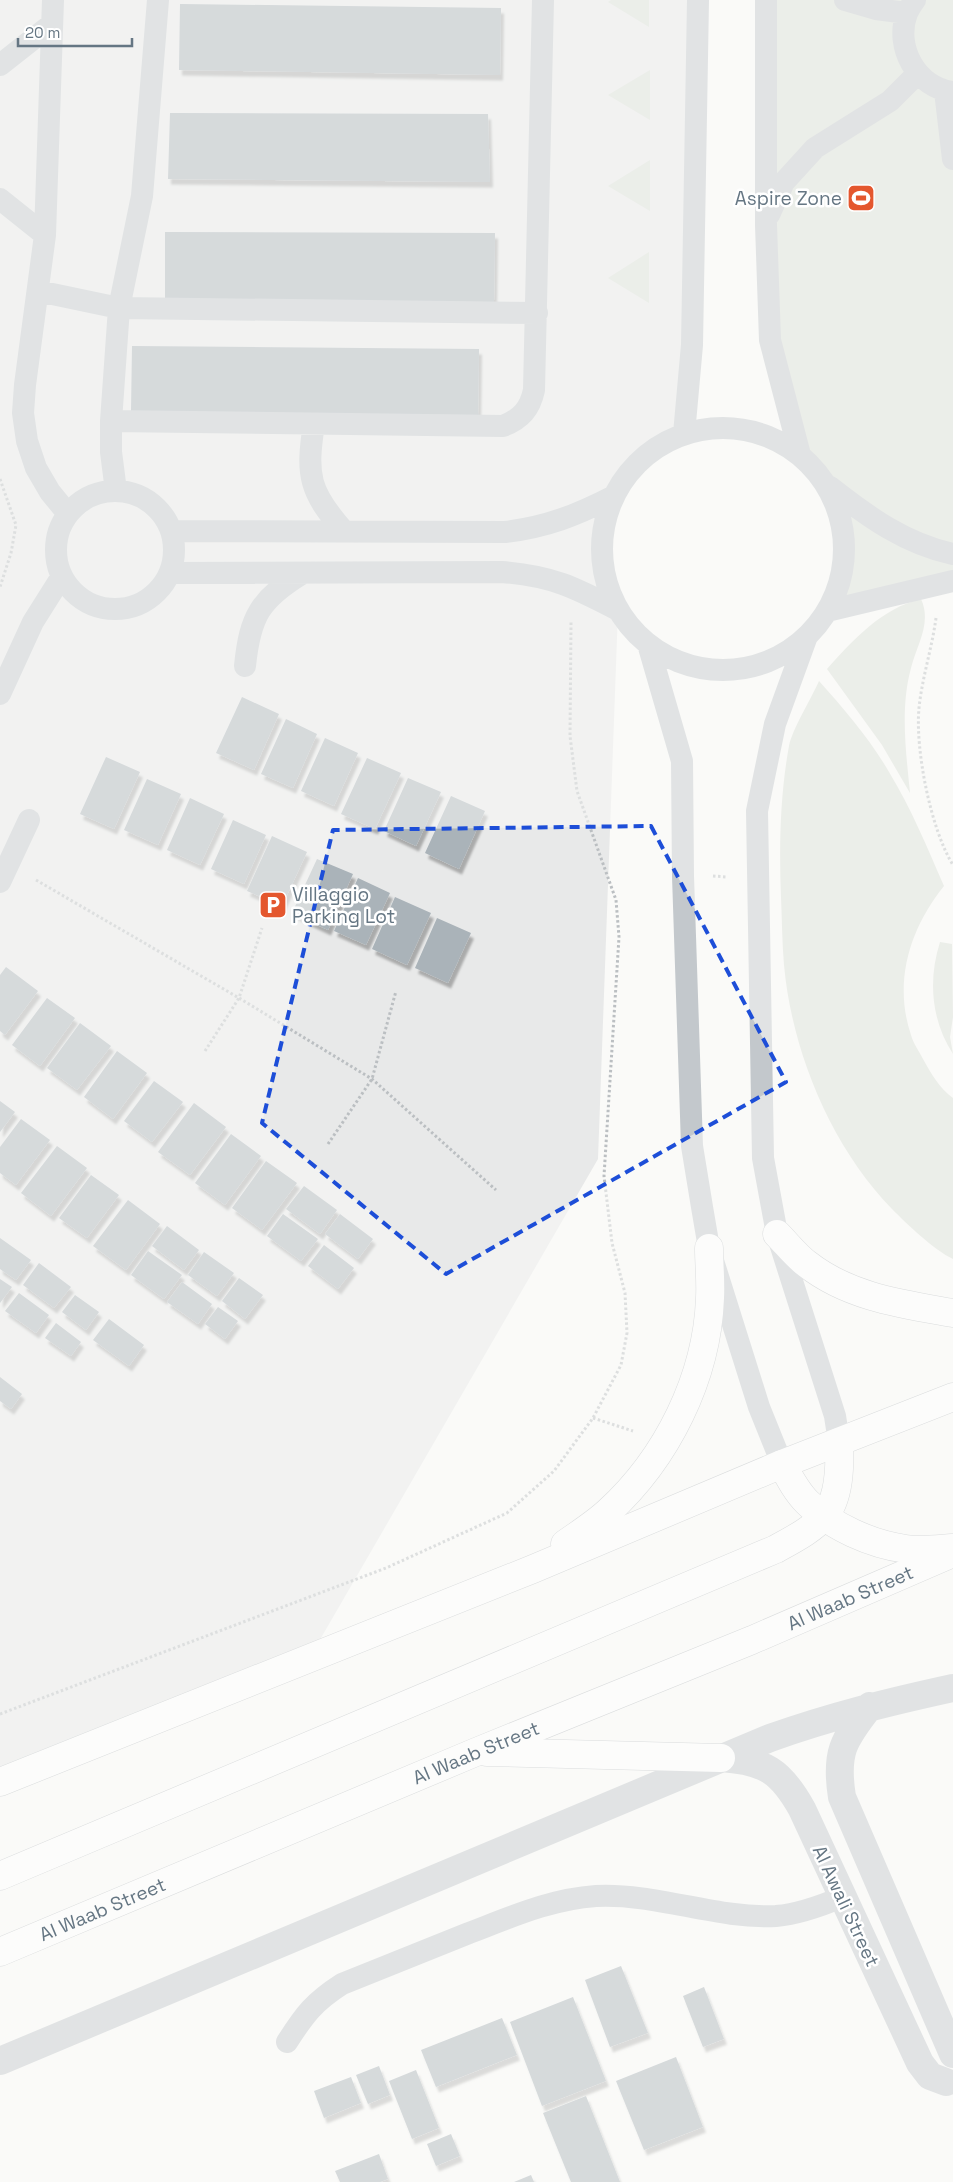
<svg xmlns="http://www.w3.org/2000/svg" width="953" height="2182" font-family="'Space Grotesk',sans-serif">
<defs>
<filter id="shadow"><feDropShadow dx="3" dy="5.5" stdDeviation="1" flood-color="#0004"/></filter>
</defs>
<rect width="100%" height="100%" fill="#fafaf8"/>
<path fill="#e8e9e9" d="M0,0H698L684,434L653,450L625,477L614,496L603,530L602,564L618,610L598,1159L314,1650L0,1769Z"/>
<path fill="#dadfd7" d="M611,0H649V27L608,2Z
M766,0H953V581L827,611L842,574L844,534L838,507L825,483L800,455L770,340Z
M650,70V120L608,95Z
M650,160V211L608,186Z
M649,252V303L608,278Z
M921,599C932,623 917,644 911,668C900,708 906,752 910,793L882,745L827,669C853,640 882,608 921,599Z
M819,681C844,709 870,739 889,772C911,808 927,847 944,886C910,928 893,982 911,1035C913,1043 919,1051 923,1059C930,1072 940,1089 953,1098V1259C934,1250 907,1224 892,1209C831,1146 792,1052 784,965C782,942 782,919 781,897C779,847 780,795 789,746C792,730 812,697 819,681Z
M940,942L952,944L953,1017L950,1037L953,1054C931,1020 928,980 940,942Z"/>
<path fill="#aab3b9" filter="url(#shadow)" d="M180,4L501,8L500,75L179,70Z
M170,113L488,114L490,182L168,179Z
M165,232L495,233L494,302L165,300Z
M132,346L479,349L478,415L131,412Z
M242,697L279,714L254,770L216,753Z
M286,719L317,734L293,788L261,774Z
M325,738L358,753L334,806L301,791Z
M106,757L140,772L114,829L80,814Z
M367,758L401,773L375,829L341,814Z
M408,778L441,792L416,846L384,831Z
M147,779L181,794L158,845L124,830Z
M451,796L485,811L459,869L425,853Z
M190,798L224,814L200,865L167,850Z
M233,820L266,835L244,884L211,869Z
M272,836L307,852L282,906L247,891Z
M317,859L353,874L328,930L292,913Z
M358,878L390,893L366,945L334,931Z
M395,897L431,913L407,965L372,949Z
M437,918L471,933L448,983L415,968Z
M6,967L38,991L5,1035L0,1031V975Z
M47,998L75,1018L40,1066L12,1045Z
M80,1023L111,1046L77,1090L47,1068Z
M117,1051L147,1073L113,1119L84,1097Z
M154,1081L183,1102L152,1142L124,1121Z
M0,1101L15,1112L0,1132Z
M194,1103L226,1127L190,1175L158,1152Z
M21,1119L50,1140L16,1185L0,1173V1147Z
M231,1134L261,1156L225,1205L195,1183Z
M57,1146L87,1168L51,1216L21,1193Z
M266,1161L297,1183L262,1230L232,1208Z
M91,1175L119,1195L87,1238L59,1218Z
M304,1186L337,1210L320,1234L286,1209Z
M128,1200L160,1224L126,1270L93,1246Z
M283,1214L318,1239L301,1261L267,1236Z
M340,1214L373,1239L358,1259L325,1234Z
M167,1226L199,1250L184,1270L152,1246Z
M0,1238L31,1260L16,1280L0,1269Z
M324,1245L354,1268L338,1289L308,1266Z
M148,1251L182,1275L164,1299L131,1275Z
M204,1252L234,1273L217,1296L188,1275Z
M39,1263L71,1287L54,1308L23,1285Z
M239,1278L263,1295L245,1319L222,1301Z
M0,1279L12,1287L0,1303Z
M182,1282L212,1304L198,1324L167,1302Z
M19,1293L49,1315L36,1333L5,1311Z
M75,1295L99,1312L86,1330L62,1312Z
M218,1307L238,1321L225,1339L205,1324Z
M109,1319L144,1345L129,1366L93,1340Z
M56,1323L81,1342L71,1356L45,1338Z
M0,1377L22,1394L11,1409L0,1401Z
M621,1966L648,2033L610,2047L585,1980Z
M704,1987L724,2039L703,2047L683,1996Z
M573,1997L606,2081L542,2106L510,2022Z
M502,2018L517,2055L436,2087L421,2050Z
M676,2057L703,2127L644,2150L616,2081Z
M379,2066L390,2095L368,2104L356,2075Z
M416,2070L439,2128L412,2139L389,2081Z
M351,2077L361,2103L324,2118L314,2091Z
M586,2096L620,2182H571L543,2113Z
M451,2134L460,2156L436,2166L427,2144Z
M379,2154L388,2179L380,2182H340L335,2171Z
M531,2175L534,2182H514Z"/>
<g fill="none" stroke-linecap="round" stroke-linejoin="round">
<defs>
<g id="primary">
<path d="M777,1234C787,1244 796,1256 807,1264C849,1297 902,1304 953,1313"/>
<path d="M782,1464C789,1477 796,1491 807,1502C832,1527 871,1544 906,1549C921,1551 937,1549 952,1548"/>
<path d="M565,1544C579,1534 595,1524 608,1512C667,1458 707,1378 710,1298C711,1281 709,1265 709,1248"/>
<path d="M487,1752L721,1758"/>
<path d="M0,1782L533,1569L782,1464L953,1397"/>
<path d="M0,1876L776,1549C792,1540 812,1530 824,1516C840,1499 840,1464 839,1442"/>
<path id="s1" d="M0,1952L476,1752L752,1640L953,1553"/>
</g>
</defs>
<use href="#primary" stroke="#b5babe" stroke-width="29"/>
<path stroke="#bbbfc2" stroke-width="3" stroke-dasharray="2.5 2.5" stroke-linecap="butt" d="M0,479L16,525L11,553L0,587
M936,618C932,648 922,678 919,708C915,750 931,830 953,865
M713,876L727,877
M36,880L239,998L372,1079L496,1190
M205,1051L239,998L262,928
M328,1144L372,1079L396,991
M593,1418L633,1431
M0,1714L386,1568L507,1513L554,1471L593,1418L621,1365L627,1333L625,1293L612,1243L604,1176L619,937L616,900L577,791L570,736L571,622"/>
<path stroke="#c3c8cc" stroke-width="22" d="M53,0L45,235L25,385L23,413L27,441L36,468L50,492L68,514
M766,0V225L770,340L800,455
M845,0L876,9L907,13
M915,0C912,4 909,9 907,13C894,47 917,88 953,92
M0,65L52,24
M945,91L953,159
M0,199L45,235
M769,215L784,182L815,148L890,101L918,73
M38,291L119,308L537,313
M111,421L503,426C521,419 530,409 534,390L543,0
M314,424C306,475 309,492 344,531
M602 549a121 121 0 1 1 242 0a121 121 0 1 1-242 0Z
M684,434L692,345L698,0
M830,487C868,517 906,544 953,554
M116,491L111,452V421L119,308L142,196L158,0
M56 550a59 59 0 1 1 118 0a59 59 0 1 1-118 0Z
M172,531L505,532C547,527 577,515 614,496
M170,573L502,572C552,576 574,587 618,610
M827,611L953,581
M807,636L775,724L757,811L763,1158L777,1234L835,1416L839,1442
M648,644L682,761L683,876L692,1146L702,1207L709,1248L759,1407L782,1464
M245,666C250,616 260,599 303,573
M0,694L33,622L62,576
M0,882L29,820
M287,2042C305,2014 314,2002 342,1984C385,1967 427,1950 469,1933C511,1917 551,1899 596,1896C657,1893 716,1919 776,1916C799,1914 821,1906 842,1897"/>
<path stroke="#c3c8cc" stroke-width="28" d="M870,1706C843,1740 835,1753 842,1797L953,2054
M721,1758C765,1761 781,1771 802,1809L920,2063L930,2076L946,2082
M0,2061L770,1738C832,1716 889,1702 953,1688"/>
<use href="#primary" stroke="#fff" stroke-width="28"/>
</g>
<path d="M0 0H953V2182H0ZM651,826L786,1082L446,1274L262,1123L333,830Z" fill="#fafaf8" fill-opacity=".55" fill-rule="evenodd"/>
<path fill="none" stroke="#1d4ed8" stroke-width="4" stroke-dasharray="10 6" stroke-linejoin="round" d="M651,826L786,1082L446,1274L262,1123L333,830Z"/>
<defs>
<symbol id="stadium-square" viewBox="-11 -11 22 22"><rect x="-9" y="-9" width="18" height="18" rx="4" fill="#e4572e" stroke="#fff"/><path d="M0-5a6.5 5 0 1 0 0 10a6.5 5 0 1 0 0-10ZM-3.5-1.8h7v3.6h-7Z" fill="#fff"/></symbol>
<symbol id="parking-square" viewBox="-11 -11 22 22"><rect x="-9" y="-9" width="18" height="18" rx="4" fill="#e4572e" stroke="#fff"/><path d="M-3.5-5.5H1a3.5 3.5 0 0 1 0 7H-1V5.5H-3.5ZM-1-3.4V-.6H.8a1.4 1.4 0 0 0 0-2.8Z" fill="#fff"/></symbol>
</defs>
<g fill-rule="evenodd">
<use href="#stadium-square" x="845" y="182" width="32" height="32"/>
<use href="#parking-square" x="257" y="889" width="32" height="32"/>
</g>
<g text-anchor="middle" dominant-baseline="central" stroke-width="5" stroke-linejoin="round" paint-order="stroke">
<g font-size="19" fill="#657683" stroke="#fff" text-anchor="end">
<text x="842" y="198">Aspire Zone</text>
<text x="292" y="894" text-anchor="start">Villaggio<tspan x="292" dy="22">Parking Lot</tspan></text>
</g>
<g font-size="19" fill="#657683" stroke="#fff">
<text stroke="none"><textPath href="#s1" startOffset="921">Al Waab Street</textPath></text>
<text stroke="none"><textPath href="#s1" startOffset="516">Al Waab Street</textPath></text>
<text transform="translate(846 1906) rotate(65)">Al Awali Street</text>
<text stroke="none"><textPath href="#s1" startOffset="111">Al Waab Street</textPath></text>
</g>
</g>
<path d="M18 38v8h114v-8" fill="none" stroke="#657683" stroke-width="2.5"/>
<text x="25" y="38" font-size="15" fill="#657683" stroke="#ffffff" stroke-width="4" paint-order="stroke">20 m</text>
</svg>
